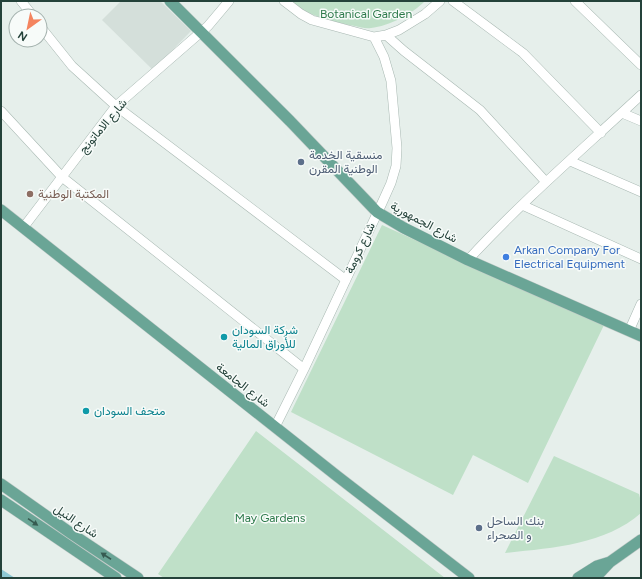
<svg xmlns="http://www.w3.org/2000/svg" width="642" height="579" font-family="Figtree,Vazirmatn,sans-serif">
<rect width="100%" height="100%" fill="#e6efeb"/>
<path fill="#d4dfda" d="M121,1H160L191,31L153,70L102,20Z"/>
<path fill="#bfe0c8" d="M290,1H425C412,14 389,26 371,28C366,29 360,27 355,26C333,22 308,16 290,1Z
M382,225L604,325L528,483L473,455L453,495L291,412Z
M256,431L445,578H164L158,574Z
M554,456L639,494L641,502V513C605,545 551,548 505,553Z"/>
<path fill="#8ec9d4" d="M1,569L15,578H1Z"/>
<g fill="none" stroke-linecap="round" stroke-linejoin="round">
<defs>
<path id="minor" d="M21,1L33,16
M284,1L301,14L312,20L374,37L386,35L399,30L425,14L440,1
M453,1L523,53L601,133
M575,1L641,65
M40,26L72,66L116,106L346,280
M386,35L404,51L480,110L546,182
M1,111L62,177L304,369
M622,113L641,121
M570,161L641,192
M522,205L641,259
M23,228L116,106L208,26L229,1
M468,260C522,201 583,149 641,95
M629,331L641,304
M275,427L304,369L382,203L391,183L396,166L397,148L391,81L384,57L374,37"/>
<path id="major" d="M170,1L290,121L377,212L404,228L468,260L641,336
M1,210L337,476L469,578
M1,484L72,534L138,578
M1,500L116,578
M578,578L597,566L610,562
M595,578L610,562L641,540"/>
</defs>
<use href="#minor" stroke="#a8b8b2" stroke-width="10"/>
<use href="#major" stroke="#c2cac8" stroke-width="12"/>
<use href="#minor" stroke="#fff" stroke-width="9"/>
<use href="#major" stroke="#6aa596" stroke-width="11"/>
</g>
<defs><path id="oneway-solid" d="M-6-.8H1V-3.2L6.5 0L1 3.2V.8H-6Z"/></defs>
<g fill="#365b51">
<use href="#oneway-solid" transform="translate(33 522) rotate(34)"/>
<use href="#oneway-solid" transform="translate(106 556) rotate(-147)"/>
</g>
<g fill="#5c6f8a" stroke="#f7fbf9" stroke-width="1.5">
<circle cx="301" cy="162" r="4"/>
<circle cx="479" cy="528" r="4"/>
</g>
<circle fill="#8d6e63" stroke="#f7fbf9" stroke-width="1.5" cx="30" cy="194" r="4"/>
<circle fill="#3f7fe0" stroke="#f7fbf9" stroke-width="1.5" cx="506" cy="257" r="4"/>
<g fill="#0f9aa8" stroke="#f7fbf9" stroke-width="1.5">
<circle cx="224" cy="337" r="4"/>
<circle cx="86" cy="411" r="4"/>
</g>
<g text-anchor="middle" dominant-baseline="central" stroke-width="3" stroke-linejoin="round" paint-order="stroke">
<g font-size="12" fill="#2d7a4b" stroke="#f7fbf9">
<text x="366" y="14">Botanical Garden</text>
<text x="270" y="518">May Gardens</text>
</g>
<g font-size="12" fill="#24423a" stroke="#f7fbf9">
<text transform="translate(103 126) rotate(-50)">شارع الاماتونج</text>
<text transform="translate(424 222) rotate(28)">شارع الجمهورية</text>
<text transform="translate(360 248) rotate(-65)">شارع كرومة</text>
<text transform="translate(243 385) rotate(38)">شارع الجامعة</text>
<text transform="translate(76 521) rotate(34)">شارع النيل</text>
</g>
<g font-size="12" fill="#4e5e75" stroke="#f7fbf9" text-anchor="start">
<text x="309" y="155">منسقية الخدمة<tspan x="309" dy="14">الوطنية المقرن</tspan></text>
<text x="487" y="521">بنك الساحل<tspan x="487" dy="14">و الصحراء</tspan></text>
</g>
<g font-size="12" fill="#785e54" stroke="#f7fbf9" text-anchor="start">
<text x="38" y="194">المكتبة الوطنية</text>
</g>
<g font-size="12" fill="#366cbe" stroke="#f7fbf9" text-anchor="start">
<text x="514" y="250">Arkan Company For<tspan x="514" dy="14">Electrical Equipment</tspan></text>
</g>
<g font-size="12" fill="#0d838f" stroke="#f7fbf9" text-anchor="start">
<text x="232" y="330">شركة السودان<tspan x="232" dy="14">للأوراق المالية</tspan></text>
<text x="94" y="411">متحف السودان</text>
</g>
</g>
<rect width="642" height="579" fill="none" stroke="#24423a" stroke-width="4"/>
<g transform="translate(28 28) rotate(213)"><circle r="19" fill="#f7fbf9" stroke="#a3b1ad"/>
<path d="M0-3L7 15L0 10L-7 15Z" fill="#f4845f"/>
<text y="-6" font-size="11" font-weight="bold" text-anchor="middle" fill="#24423a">N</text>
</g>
</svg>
